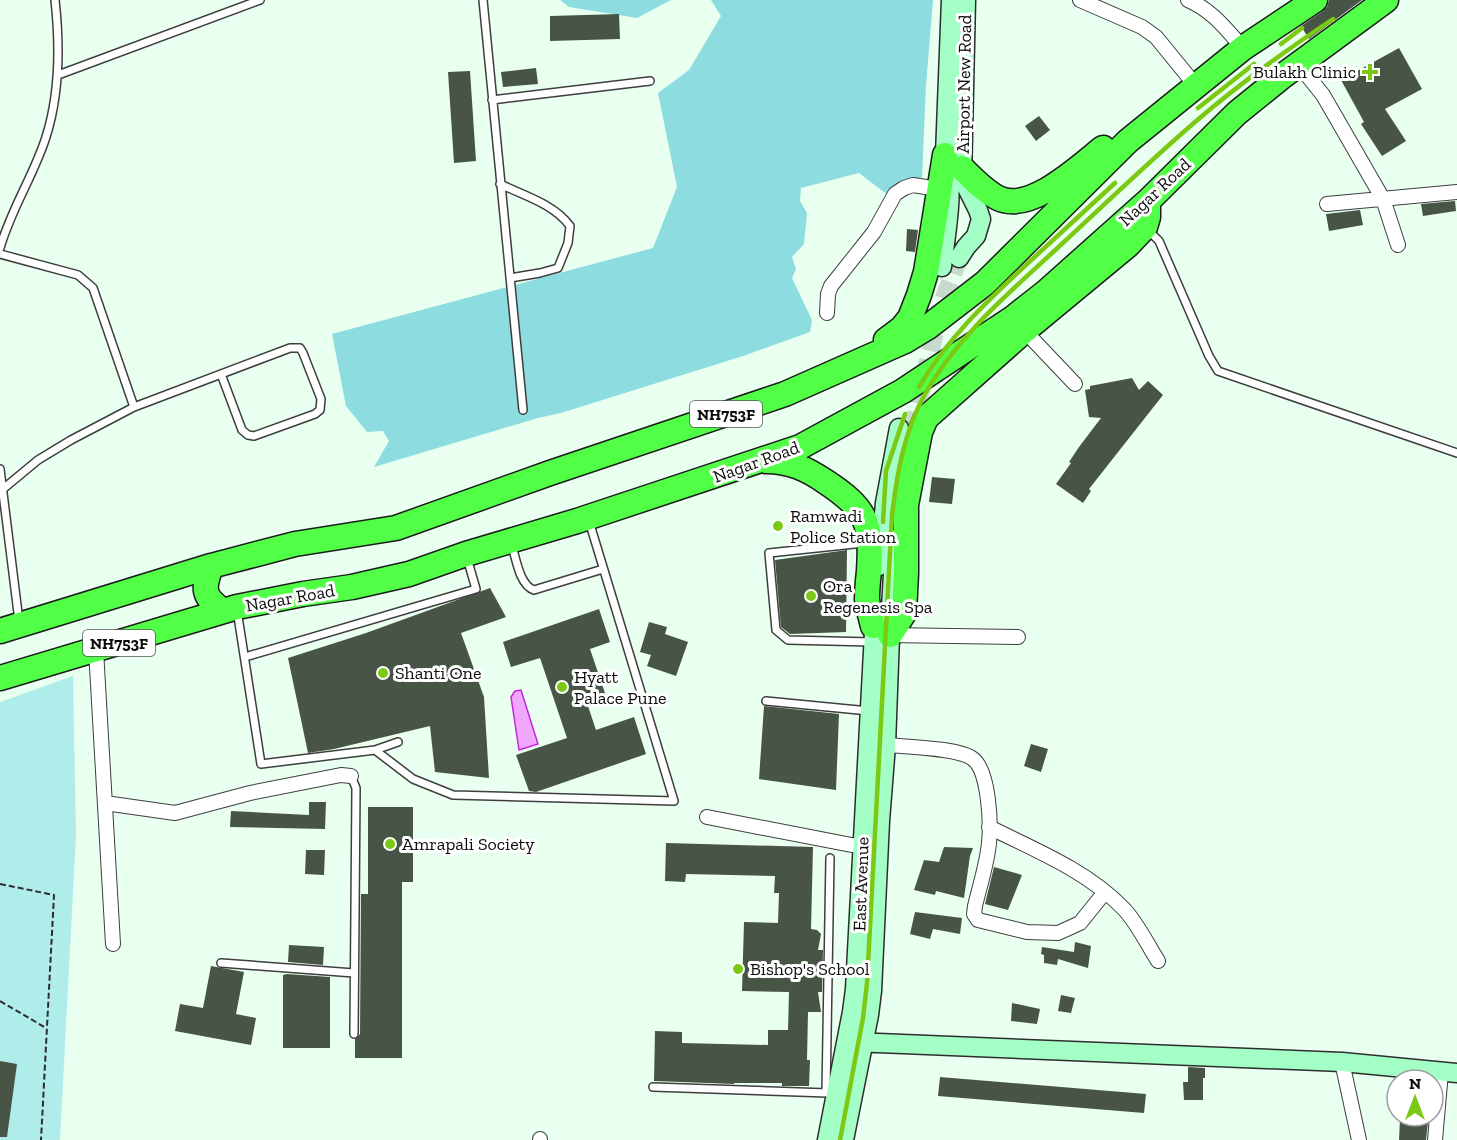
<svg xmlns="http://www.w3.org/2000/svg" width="1457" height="1140" font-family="'Zilla Slab',serif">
<rect width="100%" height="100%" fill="#e9fff0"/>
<path fill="#afedeb" d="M73,676L76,835L60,1140H0V702Z"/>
<path fill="#8ddde0" d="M560,0H671L637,18L569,7Z
M711,0H933L926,86L922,177L889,196L859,173L801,188L800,201L807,213L804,244L792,257L796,269L792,278L812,320L810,332L743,356L561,413L538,418L374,467L389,441L383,431L367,432L346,406L332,334L653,248L677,187L658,93L689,70L721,16Z"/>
<path fill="#f1a7fd" stroke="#c627dc" stroke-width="1.5" d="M521,690L538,744L519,750L511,697L515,691Z"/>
<path fill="#485546" d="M1329,0H1362L1309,39L1301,26L1323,11L1327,7Z
M619,14L620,39L550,41V16Z
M1399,48L1422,89L1385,109L1406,141L1382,156L1361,124L1364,122L1341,80Z
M536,68L538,84L503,87L501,72Z
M470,71L476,161L454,163L448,72Z
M1039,116L1050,130L1036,141L1025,126Z
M1455,201L1456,211L1423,216L1421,204Z
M1360,210L1363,225L1329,231L1326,214Z
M907,229L918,230L915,252L906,251Z
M1132,378L1139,390L1148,381L1163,395L1089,489L1091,491L1083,503L1056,484L1071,463L1069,462L1079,447L1101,418L1089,417L1085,390L1090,389V386Z
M932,477L955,479L952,504L929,502Z
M847,550L846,632L790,634L781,627L775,560Z
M490,588L506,617L461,633L484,697L489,778L435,772L430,726L334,749L308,753L288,658L366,633Z
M599,609L610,642L590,649L606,696L587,703L596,730L634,717L646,754L536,792L529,791L516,755L567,738L540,658L511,667L503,642Z
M649,622L667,627L665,634L688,642L676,676L647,666L651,655L640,652Z
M764,706L839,714L836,790L759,779Z
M1031,744L1048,749L1041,772L1024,766Z
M309,802H326L325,829L230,827L231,811L309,815Z
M368,807H413V882H402V1058H355V1039L360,1034L361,894H368Z
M666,843L813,847L811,929L817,930L821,934L818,950H823L822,992H818L821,1012H808L807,1060H810L809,1086H782V1083H734V1084L654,1081L655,1031L682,1032V1043L768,1045V1030H788L789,992L742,991L744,922L778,923L779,893H774L775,876L686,874L685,882L665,881Z
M944,847L973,848L970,856L964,898L936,891L935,895L914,890L924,860L939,862Z
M306,850H325L324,875L305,874Z
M994,867L1022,875L1008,910L985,904Z
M915,912L962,918L960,934L933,929L930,939L910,934Z
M1075,942L1091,946L1088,968L1058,959L1057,965L1044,963V955L1041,954L1042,947L1074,952Z
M289,945L324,947L323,965L288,962Z
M211,966L244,972L236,1014L256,1018L251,1045L175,1031L180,1004L203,1008Z
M287,974L330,977V1048H283V975Z
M1061,995L1075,998L1071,1013L1058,1011Z
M1012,1003L1040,1009L1037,1024L1011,1021Z
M0,1061L17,1064L7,1137H0Z
M1188,1067L1205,1068V1078H1203V1100H1184L1183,1082H1188Z
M940,1077L1146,1094L1144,1113L938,1096Z
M1400,1119L1428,1122L1426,1140H1399Z"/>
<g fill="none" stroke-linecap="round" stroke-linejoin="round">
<path stroke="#c8dace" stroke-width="18" stroke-dasharray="18 9" stroke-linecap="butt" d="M912,430L941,306L959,258"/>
<defs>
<path id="lane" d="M483,0L523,410
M58,75L260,0
M492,100L650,81
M500,184C525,196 554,204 570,226L568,243L558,268L540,273L510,278
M1147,229L1159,241L1209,356L1218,371L1457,453
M0,248C11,209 34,175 46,137C60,93 60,45 55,0
M0,254L78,275L93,288L134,407L290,348H300L303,353L321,399L320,410L315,414L254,436L248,435L242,430L221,374
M0,469L19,621
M3,489L38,460L71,440L134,407
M511,543C516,557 519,585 534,590L603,569
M864,543L769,553L776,630L788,640L872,642
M237,610L261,764L375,750L413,779L453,795L674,801L589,521
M245,657L476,589L467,558
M766,701L869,711
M375,750L398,742
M351,776L356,788L354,1034
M221,963L354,973
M653,1087L828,1093
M826,1093L830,858"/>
<path id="street" d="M1080,0L1142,27L1156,37L1196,86
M1188,0C1212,10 1226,29 1243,48
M1298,64L1323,95L1383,199L1398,245
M1327,204L1457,192
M827,313L828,294L831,286L874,232L895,194L904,188L913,185L938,189
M1020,326L1075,384
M888,635L1018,637
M96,650L113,944
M878,744C898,747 959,747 973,759C989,771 991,823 989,843C987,864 980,885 975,906L974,914L978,920L1027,932L1058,933L1080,923L1105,892
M105,803L175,813L250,793L341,775L351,776
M707,817L862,847
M989,827C1035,850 1086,870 1123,908C1137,922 1147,944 1158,961
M1342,1062L1359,1140
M540,1140V1139
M1435,1140L1441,1072"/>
<path id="secondary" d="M959,258L966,247L976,236L981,219L978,210L962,178L966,0
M942,267C946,230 955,192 945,155L951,0
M879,566L885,503L899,428
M854,1042L1342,1062L1457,1073
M827,1140L852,1012L855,989L875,614
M844,1140L869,1015L872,991L880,821L886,745L891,608L895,539"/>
<path id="highway" d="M962,168C973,179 984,191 998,198C1030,214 1080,166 1103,148
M886,340L902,328L910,318L919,295L926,272L945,155
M766,461C790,461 807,469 826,482C867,509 872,523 869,571C868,580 867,590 867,599C868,608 871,618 873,626
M211,566C203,589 202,596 223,611
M0,631L211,566L295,544L396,528L550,473L785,394L905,341L928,327L985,283L1128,141L1243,48L1315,0
M890,635L904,613L906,573V505L920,432L926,418L1024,331L1128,245L1145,227L1148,217V201
M0,678L237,607L303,594L352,587L409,574L466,554L577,521L800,447L903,391L1013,318L1046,292L1148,201L1237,113L1284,75L1386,0"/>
</defs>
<use href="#lane" stroke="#3e3e3e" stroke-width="10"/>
<use href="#street" stroke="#3e3e3e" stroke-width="16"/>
<use href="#secondary" stroke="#2d2d2d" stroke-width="21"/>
<use href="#highway" stroke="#1c1c1c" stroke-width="27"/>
<path stroke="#2d2d2d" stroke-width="2" stroke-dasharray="6 3" stroke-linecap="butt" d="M0,884L54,895L41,1140
M0,1001L46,1028"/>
<use href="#lane" stroke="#fff" stroke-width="7"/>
<use href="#street" stroke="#fff" stroke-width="14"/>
<use href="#secondary" stroke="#a4ffc6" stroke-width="18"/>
<use href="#highway" stroke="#52ff47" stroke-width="24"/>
<path stroke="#7bc915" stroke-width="4.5" d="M1281,44L1302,28
M1198,108L1254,64
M919,387C947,339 986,302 1027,264C1056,237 1086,210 1115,183
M883,522L886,471L905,414
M840,1140L863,1018L867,983L892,515C897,473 904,432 925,394C959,333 1015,288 1065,241C1108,201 1151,160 1195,122C1239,84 1285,51 1333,19"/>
</g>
<g fill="#7bc915" stroke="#fff" stroke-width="2">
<path d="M1367 63h6v6h6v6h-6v6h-6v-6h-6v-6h6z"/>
<circle cx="778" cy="526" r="6"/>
<circle cx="811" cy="596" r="6"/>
<circle cx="383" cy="673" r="6"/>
<circle cx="562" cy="687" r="6"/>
<circle cx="390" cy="844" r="6"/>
<circle cx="738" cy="969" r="6"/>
</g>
<g text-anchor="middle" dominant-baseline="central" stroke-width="6" stroke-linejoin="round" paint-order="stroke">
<g fill="#fff" stroke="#545454" stroke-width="1.5">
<rect x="690" y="401" width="72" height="26" rx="4.5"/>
<rect x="83" y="630" width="72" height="26" rx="4.5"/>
</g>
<g font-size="16" font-weight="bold" fill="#0b0b0b">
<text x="726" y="414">NH753F</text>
<text x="119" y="643">NH753F</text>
</g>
<g font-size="18" fill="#0b0b0b" stroke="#fff" text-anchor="start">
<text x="1356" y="72" text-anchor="end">Bulakh Clinic</text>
<text x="790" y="516">Ramwadi<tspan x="790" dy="21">Police Station</tspan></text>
<text x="823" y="586">Ora<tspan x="823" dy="21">Regenesis Spa</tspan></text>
<text x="395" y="673">Shanti One</text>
<text x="574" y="677">Hyatt<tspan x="574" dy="21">Palace Pune</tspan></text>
<text x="402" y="844">Amrapali Society</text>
<text x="750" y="969">Bishop's School</text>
</g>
<g font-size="18" fill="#0b0b0b" stroke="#fff">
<text transform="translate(964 84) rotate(-89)">Airport New Road</text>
<text transform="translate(1155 192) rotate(-43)">Nagar Road</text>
<text transform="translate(756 462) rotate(-20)">Nagar Road</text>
<text transform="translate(290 598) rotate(-10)">Nagar Road</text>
<text transform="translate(861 884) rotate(-88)">East Avenue</text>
</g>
</g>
<g transform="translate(1415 1098)"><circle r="28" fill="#ffffff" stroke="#9d9d9d" stroke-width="1.5"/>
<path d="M0-4.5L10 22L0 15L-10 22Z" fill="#7bc915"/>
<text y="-9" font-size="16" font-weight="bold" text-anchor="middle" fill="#0b0b0b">N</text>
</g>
</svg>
